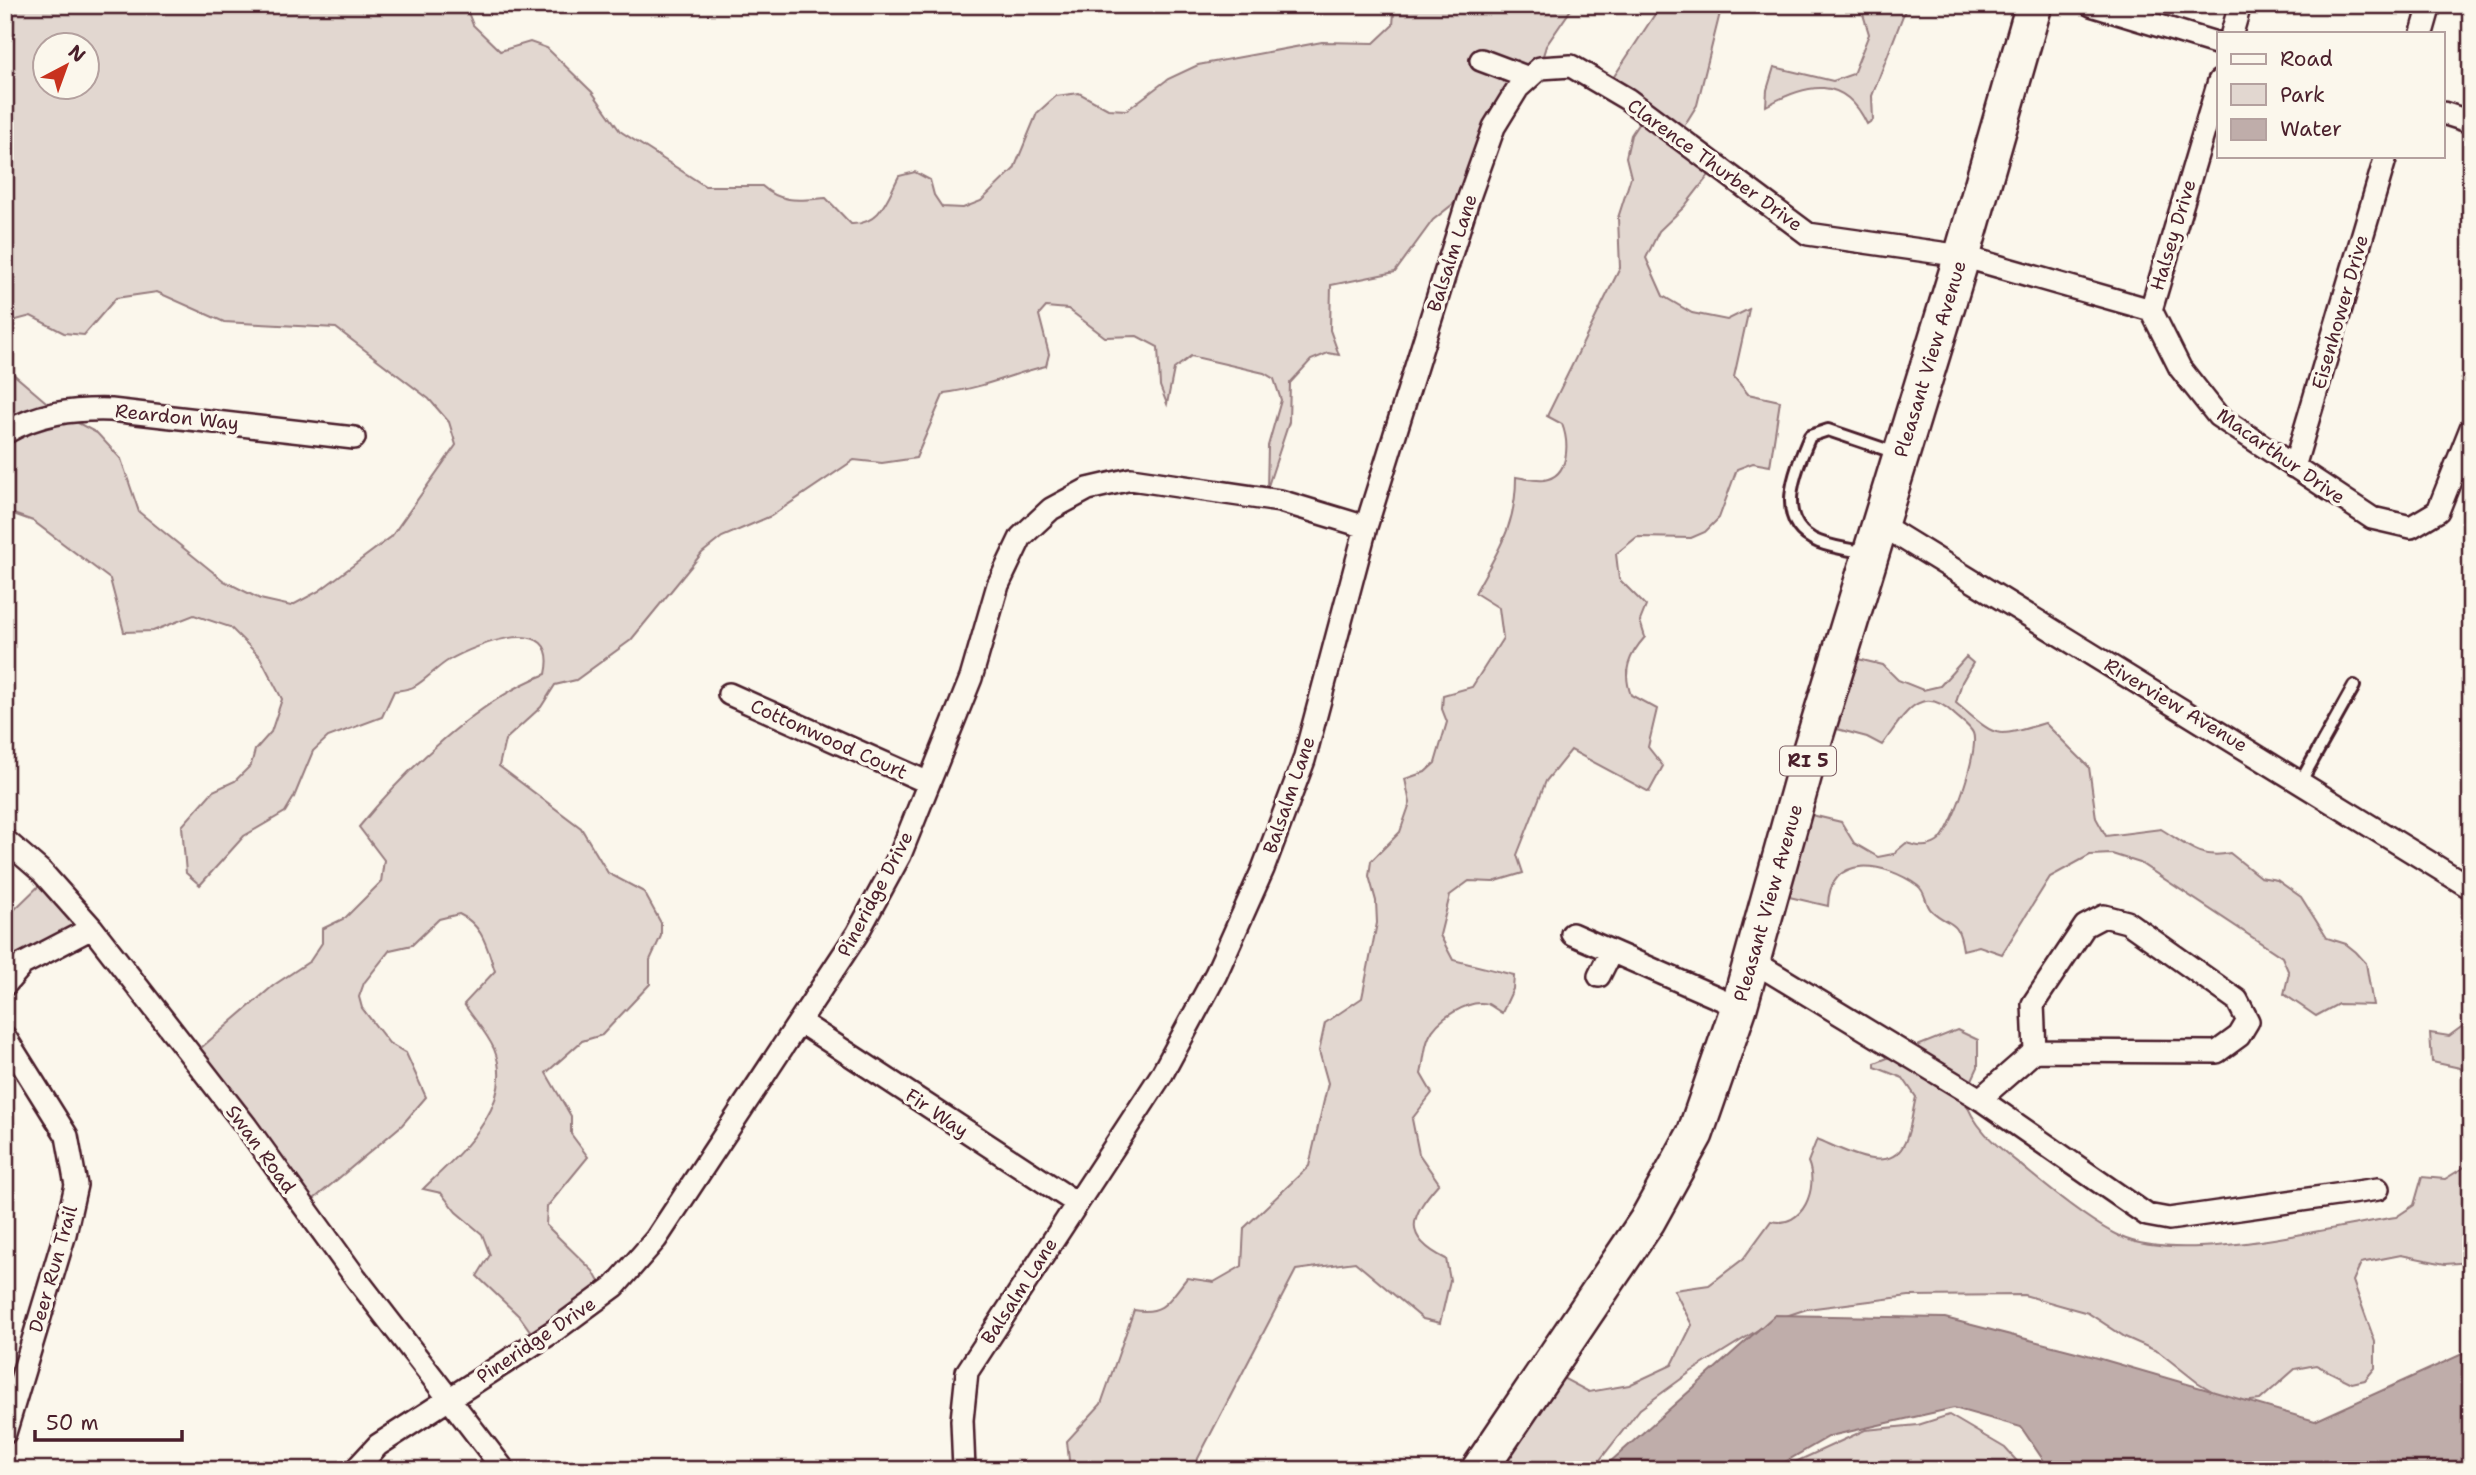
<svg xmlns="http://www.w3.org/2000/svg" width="2476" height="1475" font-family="'Shantell Sans',sans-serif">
<rect width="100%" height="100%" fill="#fbf7ec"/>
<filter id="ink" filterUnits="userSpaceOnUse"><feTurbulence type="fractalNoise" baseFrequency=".0143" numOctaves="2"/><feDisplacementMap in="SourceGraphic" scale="14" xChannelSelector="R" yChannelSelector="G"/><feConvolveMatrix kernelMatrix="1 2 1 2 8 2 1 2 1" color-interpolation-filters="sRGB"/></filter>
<g filter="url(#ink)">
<path fill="#e2d7d0" stroke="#967b7e" stroke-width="2" fill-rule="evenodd" d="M5,5H465L473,25L500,51L530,42L547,48L592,92L620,131L705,186H762C782,204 800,200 826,198L851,224C880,225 887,199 899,176L915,172L930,180L934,195L942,207L963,208L981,201L1014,169L1037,113L1056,96L1079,93L1108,109L1127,110L1168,79L1198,65L1322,42L1374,43L1393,25L1394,12L1400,5H1574L1546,46L1541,62L1468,192L1433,220L1395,272L1331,285L1330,330L1339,355L1328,353L1311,360L1290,383L1289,422L1267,489L1268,446L1281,400L1274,379L1264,373L1191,356L1174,369L1167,404L1160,386L1158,347L1137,336L1105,337L1068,309L1046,307L1039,315L1049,354L1046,366C1011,374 980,389 944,393L916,458L882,463L854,460L771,516L722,537L702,553L631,640L576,680L555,685L541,707L505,740L499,766L581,828L608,873L644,892L661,923V936L650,960V984L602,1035L582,1041L546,1073L571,1116V1134L588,1157L547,1207L546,1225L593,1271L603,1289L536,1339L520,1317L477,1276L490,1255L482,1234L456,1212L441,1193L423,1189C459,1154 517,1106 494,1049C487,1033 473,1018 464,1004L495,971C487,948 483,925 459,914L439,919L412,945L390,950L364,983L359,997L362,1008L389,1043L406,1053L426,1097L402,1125L308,1204L195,1053L274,985L310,961L322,943V929L345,918L381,882L384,860L359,827C405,771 477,700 546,674C560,611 477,644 449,660C437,667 427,679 415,686C409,690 401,690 394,691L382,717L328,737L313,751L294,797L285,812L244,836L200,885L186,873L182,826L213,791L235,781L251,765L255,750L271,732L282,699L260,657L230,627L194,615L153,631L124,632L110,579L33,521L5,511V367L59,413L97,433L121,459L139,512L224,581L260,599L291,606L319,591L391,537L456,445L449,422L429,399L336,328L224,322L157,292L116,298L84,335L64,333L31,316L5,323ZM46,46H88V88H46Z
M1661,5H1722L1697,105L1679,134L1715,167L1684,207L1659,231L1646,258L1663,296L1692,313L1727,320L1749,309L1734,377L1748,394L1780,401L1770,466L1753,463L1737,469L1719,518L1705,532L1691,538L1637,537L1616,554L1619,579L1646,606L1640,621L1645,637C1629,655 1622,671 1631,695L1657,709L1648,747L1663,766L1649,792L1571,750L1546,781L1517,855L1523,873L1493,882L1469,881L1450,895L1440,935L1453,960L1514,975L1513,989L1502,1013C1498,1011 1492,1006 1488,1004C1469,998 1436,1020 1429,1037C1424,1048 1424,1062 1421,1074L1432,1093L1412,1119L1419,1154L1439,1183C1410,1216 1401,1237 1446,1259L1450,1280L1440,1323L1423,1319L1355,1262L1296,1270L1192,1470H1070L1067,1441L1101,1404L1134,1310C1165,1315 1169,1300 1187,1278L1214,1282L1242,1266L1244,1228L1309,1166L1328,1083L1319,1051L1325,1023L1362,998L1377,923L1376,901L1369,876L1371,861L1400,832L1410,803L1405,779L1425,772L1435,763L1447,722L1442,709L1443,695L1472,687L1503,638L1499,608L1475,593C1498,550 1516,527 1516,477C1524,478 1535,481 1544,480C1570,476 1569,442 1562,424L1547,416L1620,268L1618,218L1631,177L1626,157L1631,135L1646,112L1609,84Z
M1866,5H1907L1872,96L1873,120L1867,124C1844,75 1807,83 1766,106L1767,90L1774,67L1833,81L1853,74L1869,34L1863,14Z
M1841,655L1883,665L1898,680L1923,690L1940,686L1966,657L1973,663L1962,682L1956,703C1998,738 1992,739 2045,723L2089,767L2096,818L2106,836L2161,829C2186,844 2199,860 2230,853L2260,877L2277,880L2301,897L2327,938L2346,944L2356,952L2366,963L2373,1005L2338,1004L2316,1016L2284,994L2289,973L2282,957L2140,863L2112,854L2090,855L2050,877L2002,954L1979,946L1963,950C1958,916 1949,928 1931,910C1925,904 1926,892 1918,886C1886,862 1829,852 1828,906L1772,893L1795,811L1841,822L1854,843L1878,857L1893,854L1906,843C1916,846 1926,849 1937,842C1951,834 1980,749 1973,733C1970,726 1959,719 1954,714C1919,680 1902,719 1882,745L1867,737L1822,725Z
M49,876L92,925L5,971V909L14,910Z
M2471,1020V1083L2460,1068L2432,1062L2430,1033L2449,1036Z
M1957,1030L1978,1040V1067L1964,1097C1974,1131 2003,1150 2029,1172C2053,1192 2093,1224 2121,1237C2183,1265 2326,1228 2396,1217L2414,1205L2422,1177L2445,1179L2471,1163V1262L2445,1264L2401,1255L2361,1263L2353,1281L2375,1342V1368L2365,1380L2352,1383L2316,1365L2295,1369L2260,1400L2232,1403L2197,1382L2159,1352L2125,1337L2088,1313L2024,1295L1909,1296L1807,1309L1774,1320L1692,1371L1640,1409L1592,1470H1476L1544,1368L1589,1392L1629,1385L1672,1365L1692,1325L1674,1290L1709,1285L1743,1259L1771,1221C1803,1229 1819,1188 1808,1162L1817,1139C1840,1148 1886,1176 1903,1146C1911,1133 1912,1112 1916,1097L1903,1078L1875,1067V1063Z
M1949,1415L2005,1448L2025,1470H1770L1789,1465L1865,1430L1918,1425Z"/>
<path fill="#bfadaa" stroke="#907477" stroke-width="2" d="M1775,1315L1945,1318L2084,1354L2315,1421L2471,1350V1470H2050L2021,1427L1954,1408L1830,1436L1771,1470H1601Z"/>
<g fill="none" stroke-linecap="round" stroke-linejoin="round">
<defs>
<path id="service" d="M1868,553C1852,550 1834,548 1819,542C1772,523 1795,471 1810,436L1828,430L1896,453
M2301,781L2354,686"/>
<path id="minor" d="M2091,5L2219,44
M2232,33L2240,5
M2422,33L2430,5
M1481,60L1529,78
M2443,113L2471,122
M2151,310L2219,81
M5,433C38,413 72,409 111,410L354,438
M2294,467L2386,156
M1880,524L2471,888
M729,694L929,783
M5,840L42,872L92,928L246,1126L356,1278L504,1470
M1572,934L1739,1007
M1751,960L1980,1099L2147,1215L2169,1219L2378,1189
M1599,976L1611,952
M5,985L23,964L92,928
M800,1022L1075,1202
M5,1037L67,1136L76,1185L65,1234L5,1433
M1980,1099L2035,1051L2033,1004L2085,926L2104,916L2127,922L2237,1000L2248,1021L2239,1036L2217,1052L2035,1051
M355,1470L378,1445L554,1331L615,1286L656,1239L857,934L900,855L971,678L998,585L1021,537L1051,509L1088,489L1131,479L1280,501L1366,527
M964,1470L962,1420L967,1372L1162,1074L1216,974L1263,869L1304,760L1366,527L1467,203L1494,127L1518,88L1540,68L1571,66L1627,99L1808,234L1962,256L2151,310L2180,368L2218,416L2372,518L2411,527L2438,511L2471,428"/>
<path id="primary" d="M1479,1470L1647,1221L1695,1134L1739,1007L1808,759L1962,256L2034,5"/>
</defs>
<use href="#service" stroke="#4a1f2b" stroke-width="16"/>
<use href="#minor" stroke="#4a1f2b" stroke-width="26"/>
<use href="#primary" stroke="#4a1f2b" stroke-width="40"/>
<use href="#service" stroke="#fbf7ec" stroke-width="10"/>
<use href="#minor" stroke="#fbf7ec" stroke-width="21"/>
<use href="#primary" stroke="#fbf7ec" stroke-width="35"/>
</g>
</g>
<g text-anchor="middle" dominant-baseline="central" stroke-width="7" stroke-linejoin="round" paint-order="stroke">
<rect fill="#fbf7ec" stroke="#7f6065" stroke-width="2" x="1780" y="746.5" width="56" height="29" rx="5"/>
<g font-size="18" font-weight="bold" fill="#4a1f2b">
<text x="1808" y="761">RI 5</text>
</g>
<g font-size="19" fill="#4a1f2b" stroke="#fbf7ec">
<text transform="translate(1715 165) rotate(36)">Clarence Thurber Drive</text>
<text transform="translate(2173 235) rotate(-73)">Halsey Drive</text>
<text transform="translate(1452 253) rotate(-72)">Balsalm Lane</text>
<text transform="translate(2340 312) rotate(-74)">Eisenhower Drive</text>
<text transform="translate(1930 359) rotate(-73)">Pleasant View Avenue</text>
<text transform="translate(177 417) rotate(6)">Reardon Way</text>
<text transform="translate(2281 456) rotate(35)">Macarthur Drive</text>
<text transform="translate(2176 705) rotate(31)">Riverview Avenue</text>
<text transform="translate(829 739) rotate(24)">Cottonwood Court</text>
<text transform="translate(1289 795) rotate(-71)">Balsalm Lane</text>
<text transform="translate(875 894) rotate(-62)">Pineridge Drive</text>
<text transform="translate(1768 903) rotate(-74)">Pleasant View Avenue</text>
<text transform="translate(937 1113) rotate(34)">Fir Way</text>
<text transform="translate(261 1149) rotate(54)">Swan Road</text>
<text transform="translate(53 1269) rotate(-74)">Deer Run Trail</text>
<text transform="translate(1019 1291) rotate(-57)">Balsalm Lane</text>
<text transform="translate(536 1340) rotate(-34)">Pineridge Drive</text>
</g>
</g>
<rect width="2476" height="1475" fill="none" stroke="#fbf7ec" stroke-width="28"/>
<rect x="14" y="14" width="2448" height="1447" fill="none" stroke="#4a1f2b" stroke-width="2.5" filter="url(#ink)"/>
<rect x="2217" y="32" width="228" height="126" fill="#fbf7ec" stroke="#b4a19f" stroke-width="2"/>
<rect x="2231" y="54" width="35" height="10" fill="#fbf7ec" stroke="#b4a19f" stroke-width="2"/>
<text x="2280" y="66" font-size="21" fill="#4a1f2b">Road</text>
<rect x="2231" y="84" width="35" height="21" fill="#e2d7d0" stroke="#b4a19f" stroke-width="2"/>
<text x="2280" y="102" font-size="21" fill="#4a1f2b">Park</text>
<rect x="2231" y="119" width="35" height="21" fill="#bfadaa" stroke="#b4a19f" stroke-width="2"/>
<text x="2280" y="136" font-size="21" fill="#4a1f2b">Water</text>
<g transform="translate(66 66) rotate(41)"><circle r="33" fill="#fbf7ec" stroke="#b4a19f" stroke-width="2"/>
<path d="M0-5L12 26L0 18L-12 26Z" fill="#c8321e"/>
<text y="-10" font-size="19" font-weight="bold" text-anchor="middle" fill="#4a1f2b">N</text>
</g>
<path d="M35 1430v10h147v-10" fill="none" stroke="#4a1f2b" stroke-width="3.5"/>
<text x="46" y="1430" font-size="21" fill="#4a1f2b" stroke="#fbf7ec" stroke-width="5" paint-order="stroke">50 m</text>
</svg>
